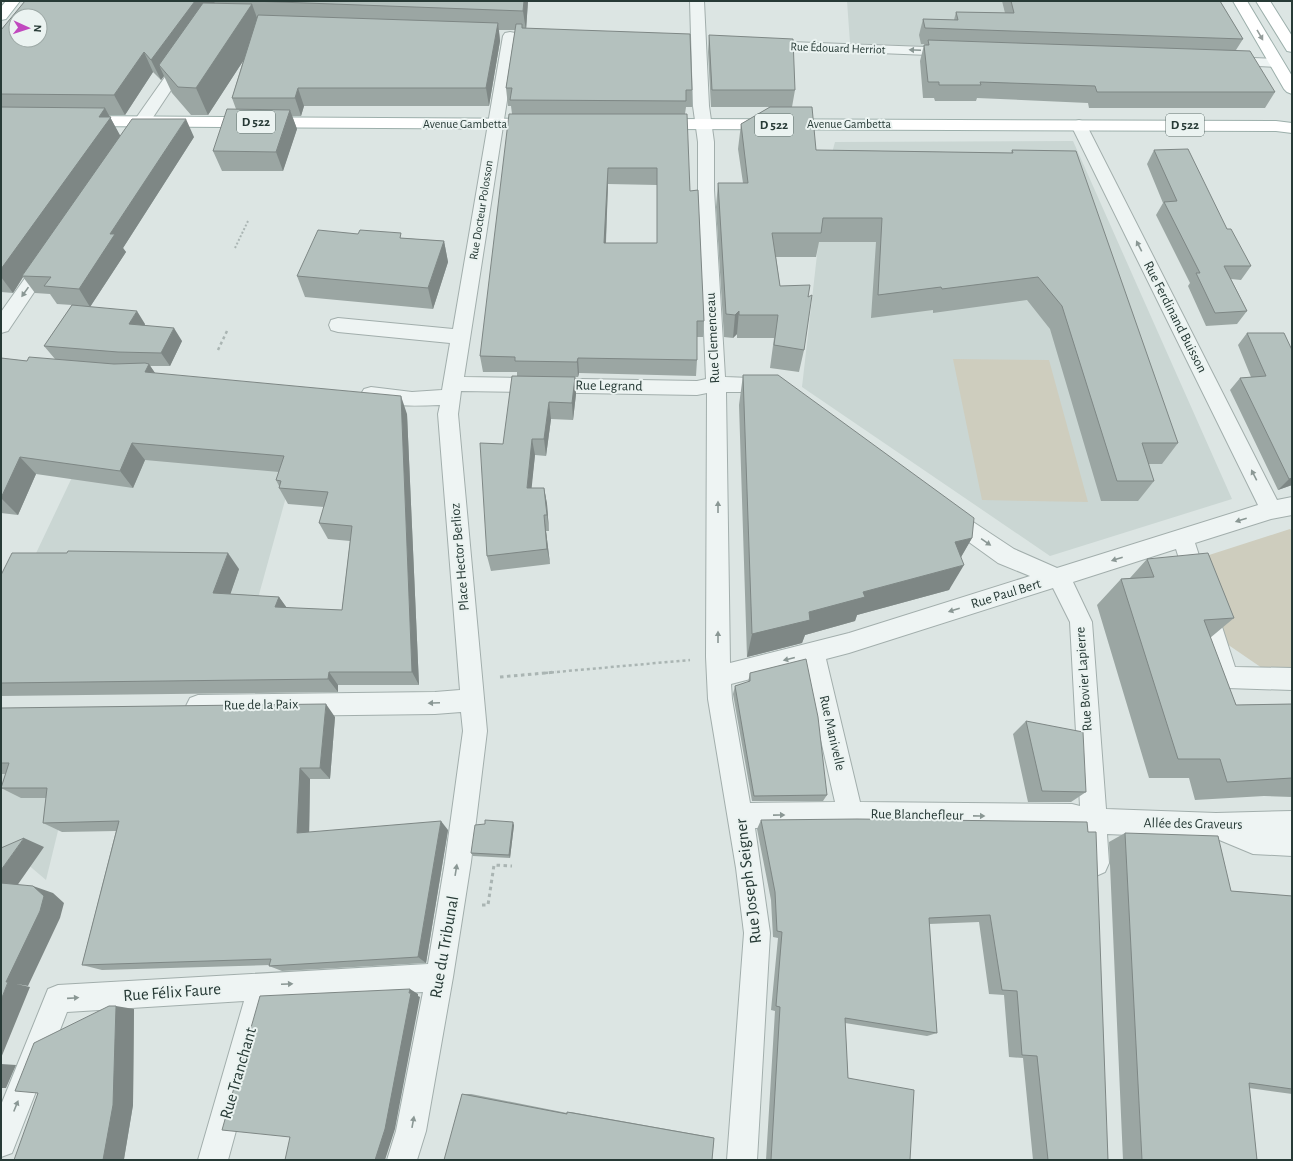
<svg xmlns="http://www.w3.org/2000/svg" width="1293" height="1161" font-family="'Alegreya Sans',sans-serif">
<rect width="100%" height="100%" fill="#dce5e3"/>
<path fill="#cad6d3" d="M847,1H1031L1044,51L850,43Z
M1073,141L1232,499L1050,556L802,387L818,246L822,189L835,142Z
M315,405L286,497L255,609L29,568L76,469Z
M1,723L66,798L46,880L26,863L1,861Z"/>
<path fill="#cecdbe" d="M953,359L1049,360L1088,502L982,500Z
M1290,529L1292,531V670L1262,668L1227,644L1202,570H1214L1212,563L1206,556Z"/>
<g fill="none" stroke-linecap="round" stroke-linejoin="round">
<defs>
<path id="minor" d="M690,1H704L709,106L714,142V190L725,377L750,378L777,388L780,393L777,398L770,400L748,392H726L730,663L849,633L1030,576L998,563L941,522L937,516L941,510L948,507L955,510L1014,549L1057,568L1258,505L1071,125L1073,122L1079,120L1085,122L1277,500L1292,497V515L1271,519L1195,543L1235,667L1292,668V690L1227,688L1219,685L1176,549L1073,582L1092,622L1106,809L1216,813L1292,811V856L1253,854L1217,839L1107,834L1109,863L1105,872L1096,876L1087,872L1083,863L1082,831L1072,830L850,827L755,828L770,933L757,1160H727L744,933L736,868L708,699L706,657L707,393L697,395L461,391L458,414L487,731L471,862L453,977L426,1131L417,1160H387L396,1131L423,992L272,999L228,1160H198L244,1001L67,1012L12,1153L1,1157V1105L48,989L58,985L428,964L445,862L463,731L461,712L435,714L198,717L190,714L186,706L190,698L198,695L435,692L460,690L438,414L440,405C415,406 388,407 364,399L361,394L364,389L371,387L412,392L442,390L450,343L338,332L331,330L329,325L331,320L338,318L453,329L503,36L505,33L510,32L515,33L517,36L464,377L697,381L706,379L698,190V142L693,106ZM1053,588L1070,622L1080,806L1072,804L860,802L826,659L849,653ZM804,665L835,802L750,803L732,699L731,684Z
M763,41L953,48L958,49L960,52L958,55L953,56L758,48L756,45L758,42Z
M184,56L189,57L191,60L134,146L128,147L122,146L120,142L122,138L179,57Z
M1227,57L1276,59L1281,60L1283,63L1281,66L1276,67L1222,64L1220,61L1222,58Z
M46,255L52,257L55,261L8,331L1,333V312L40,257Z"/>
<path id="major" d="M6,1H20L6,19L1,20V7Z
M1233,1H1247L1292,76V94L1287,92L1284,89Z
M1256,1H1270L1292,36V52L1287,51Z
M82,116L538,119L544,121L546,124L544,127L538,129L82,126L76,124L74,121L76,118Z
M656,119L1276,121L1292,123V133L1276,131L656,129L650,127L648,124L650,121Z"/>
</defs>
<use href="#minor" stroke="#a2aeac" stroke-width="2"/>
<use href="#major" stroke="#9cafab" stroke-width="2"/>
<path stroke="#aab5b3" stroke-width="2" stroke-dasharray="2 2" stroke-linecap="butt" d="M235,248L248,221"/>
<path stroke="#aab5b3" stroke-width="2.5" stroke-dasharray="3 3" stroke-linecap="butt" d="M218,350L227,331
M545,673L690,660"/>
<path stroke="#aab5b3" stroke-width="3" stroke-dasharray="3.5 3.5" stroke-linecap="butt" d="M500,677L556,672
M482,905H488L494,865L512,866"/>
<use href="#minor" fill="#eef4f3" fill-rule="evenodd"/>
<use href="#major" fill="#fff" fill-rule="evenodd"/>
</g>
<path fill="#9ba6a3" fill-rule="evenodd" d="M25,1H528L526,29L692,90V107H686L685,114L690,191L704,321L703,337H697V360L696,376L579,373L578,377H575L576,394L573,420L551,419L546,456L535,455L531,488H544L547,504L549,531H546L550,564L491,571L487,556L503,444L517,376V372H483L480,356L512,114L511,106H508L506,88L515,30H499L500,41L489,106H304L301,116H292L297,129L283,171H222L213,151L236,109L232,98L243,61L208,115H191L172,93L164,76L161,80L153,72L125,115H109L120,136L194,137L123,248L126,252L90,307L145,324V326L182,341L170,366H150L155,373L407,414L419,685H338V692L1,696V575L239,569L230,594L279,597L287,608L342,610L350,541L328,539L319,523L324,507L288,504L279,488V486L276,480L279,472L145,460L133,488L36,474L18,515L1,513V358L27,361L55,359L44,346L72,305L57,304L50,294L35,293L23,277L13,293L1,292V30ZM608,184L657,185V243H606Z
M1002,1H1220L1243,39L1236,50L1275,92L1265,108H1089L1088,103L977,98L976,101H935L934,98H923L920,61L924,45L926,44H921L919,35L923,19L954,20L956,12L1005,13Z
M709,35L795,90L792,107L816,150L1011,153L1012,150L1178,443L1162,464H1148L1154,481L1138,501H1101L1050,329L1027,300L933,313V310L871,318L876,242H819L816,257H776L780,286L808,297L804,350L799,372L770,368L774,338H737V334L733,338L724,337L716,207L718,183H743L738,149L741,124L770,107H711L708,52Z
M1154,150L1227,229L1251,266L1241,280L1231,279L1247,311L1237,324L1206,326L1188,286L1190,283L1156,215L1163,203L1147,164Z
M402,238L444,241L448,262L433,309L305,297L297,276Z
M1247,333L1292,350V485L1278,490L1230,390L1240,378L1251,377L1238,345Z
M743,375L972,538L961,557L949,590L857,615L855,621L805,635L802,643L747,657L739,405Z
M1147,559L1234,618L1210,638L1236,705L1292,704V797L1264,796L1195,800L1189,778H1149L1097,605L1121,579L1130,578Z
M750,673L827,795L823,801H752L733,694L735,686L748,682Z
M1,708L335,717L330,779H310L309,832L448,830L426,963L282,971L269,966L270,965L102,970L82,965L116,831L62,832L43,823L46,798H21L1,788L6,774H1Z
M1026,721L1086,792L1071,802H1028L1013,734Z
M761,820L1087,822L1108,1160H1033L1023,1058L1009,1057L1004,995L989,994L979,922L929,924L937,1033L927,1036L845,1023L848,1078L910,1160H766L775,1011L771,1010L778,938L773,937L771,900L757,829Z
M514,825L510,858L473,856L471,853Z
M1125,833L1231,891L1292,896V1094L1249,1088L1257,1160H1123L1109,842Z
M134,1009L133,1105L124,1159L136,1160H14Z
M462,1094H471L567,1113V1112H571L711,1137L714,1138L712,1160Z"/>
<path fill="#7e8785" d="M195,1H214L215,4L159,65L164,76L161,80L151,60Z
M524,1H528L526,31L523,11Z
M252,4L262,32L208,115L196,88Z
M498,23L500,41L489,106L486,88Z
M144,52L153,72L125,115L114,95Z
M298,88L304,106L301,116L295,98Z
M105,108L121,137L22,276L23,277L13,293L1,277V269Z
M290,110L297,129L283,171L276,152Z
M186,119L194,137L123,248L126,252L90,307L79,289L110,234Z
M608,168V184L605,260L604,243Z
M444,241L448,262L433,309L428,288Z
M137,311L145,324L138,338L129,324Z
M739,311L737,334L733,338L735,315Z
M174,328L182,341L170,366L161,353Z
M578,358L579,373L578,377L577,362Z
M149,364L161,382L145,372Z
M575,377L576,394L573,420L572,403Z
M401,396L407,414L419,685L412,672Z
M549,402L551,419L546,456L544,439Z
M532,439L535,455L530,504L527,488Z
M132,443L145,460L133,488L120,471Z
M20,457L36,474L18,515L1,498Z
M1292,478V485L1278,490L1289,479Z
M544,488L547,504L549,531L547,515Z
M544,515L546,531L550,564L547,549Z
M972,538L957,564L955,542Z
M228,553L239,569L226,607L213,593Z
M964,565L949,590L857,615L855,621L805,635L802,643L747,657L752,634L863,592Z
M279,597L289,611L275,607Z
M329,672L338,685V692L328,679Z
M326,704L335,717L330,779L320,768Z
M300,768L310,779L309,842L297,833Z
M441,821L448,830L426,963L418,957Z
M513,822L514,825L510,858L509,855Z
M24,838L44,847L14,890L1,886V870Z
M33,886L53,893L64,903L60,918L28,986L6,982Z
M8,982L30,987L1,1058V1000Z
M410,989L418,994V996L420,997L395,1129L385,1160H375Z
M116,1006L134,1009L133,1105L124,1159L103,1160Z
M1,1064L16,1065L6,1088H1Z"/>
<path fill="#b4c1be" stroke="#7e8785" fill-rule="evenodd" d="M25,1H195L151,60L144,52L114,95L1,94V30ZM16,16H40V40H16Z
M251,1H524L523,11Z
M1011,1H1220L1243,39L925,28L923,19L958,20L956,12L1014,13Z
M203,3L252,4L196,88L178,87L159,65Z
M258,15L498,23L486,88H298L295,98H232Z
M516,24H522V28L690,34L692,90H686V101L510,100L512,88H506Z
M709,35L793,39L795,90H712Z
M928,40L1250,51L1275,92H1097L1095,86L980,82L981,85H939V82H928L924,45H929Z
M1,107L105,108L99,117H111L1,269Z
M770,107H812L816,150L1013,153L1012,150L1076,151L1178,443H1142L1154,481H1117L1062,306L1038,277L942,289L941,287L878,295L882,218H823L821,233H772L780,286L810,285L808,297L812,295L804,350L774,345L778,315H739V311L735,315L726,314L718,183H748L741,124Z
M227,109L290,110L276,152L213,151Z
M509,114H687L690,191L698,190L704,321H697V360L578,358L577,362L515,361V357L480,356ZM608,168H657V243H604Z
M132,119H186L110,234H115L79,289L44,286L51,277L22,276Z
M1188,149L1227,229H1231L1251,266H1224L1247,311L1215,313L1196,273H1200L1164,202L1177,201L1154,150Z
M318,230L358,234L360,230L401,233L400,238L444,241L428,288L297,276Z
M72,305L137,311L129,324L174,328L161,353L118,352L44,346Z
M1247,333H1284L1292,350V478L1289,479L1240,378L1266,376Z
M29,357L114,364L145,363L149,364L145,372L401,396L412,672H329L328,679L1,683V575L12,553H67L68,551L228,553L213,593L279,597L275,607L342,610L352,526L319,523L328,492L279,488L281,481L276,480L284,456L132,443L120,471L20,457L1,498V358L27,361Z
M743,375H778L974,518L972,538L955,542L964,565L863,592L865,597L809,612L810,620L752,634Z
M512,376L575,377L572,403L549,402L544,439H532L527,488H544L547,515H544L547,549L487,556L480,443L503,444Z
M1208,553L1234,618L1204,620L1236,705L1292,704V778L1227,782L1220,759H1178L1121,579L1154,577L1147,559Z
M806,659L818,717L827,795L754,796L735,686L750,681V673Z
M326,704L320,768H300L297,833L441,821L418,957L269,966L271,959L82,965L119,821L43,823L47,788H1L9,763H1V708Z
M1026,721L1083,732L1086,792L1042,791Z
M857,819L1087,822L1088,832H1096L1108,1160H1048L1037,1056L1022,1055L1017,991L1002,990L990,915L929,918L937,1033L845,1018L848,1078L914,1090L910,1160H771L780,1007L776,1006L782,932L777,931L775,892L761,820Z
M485,820L513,822L509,855L471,853L475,825L485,824Z
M1125,833L1218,836L1231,891L1292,896V1089L1249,1083L1257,1160H1142Z
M24,838L1,870V848Z
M1,883L33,886L44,896L40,911L6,982H8L1,1000Z
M410,989L409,993H411L385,1129L375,1160H285L290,1137L222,1130L260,996Z
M109,1006H116L113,1105L103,1160H14L38,1093L15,1091L34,1043Z
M462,1094L567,1114V1112L714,1138L712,1160H444Z"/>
<defs><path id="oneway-solid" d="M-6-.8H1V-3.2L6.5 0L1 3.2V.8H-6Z"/></defs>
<use fill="#939c9a" href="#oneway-solid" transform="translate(1260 35) rotate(60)"/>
<g fill="#8a9794">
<use href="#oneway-solid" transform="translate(915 50) rotate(-178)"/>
<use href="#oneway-solid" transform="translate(1139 246) rotate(-117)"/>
<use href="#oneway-solid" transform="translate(25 292) rotate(125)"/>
<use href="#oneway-solid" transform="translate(1254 475) rotate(-117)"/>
<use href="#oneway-solid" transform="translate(718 507) rotate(-90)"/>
<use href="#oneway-solid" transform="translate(1241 520) rotate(162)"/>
<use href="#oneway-solid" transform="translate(986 542) rotate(35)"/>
<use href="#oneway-solid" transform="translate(1117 559) rotate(162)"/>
<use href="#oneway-solid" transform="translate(954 610) rotate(163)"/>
<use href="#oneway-solid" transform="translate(718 637) rotate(-90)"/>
<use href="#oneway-solid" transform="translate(789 659) rotate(166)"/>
<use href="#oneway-solid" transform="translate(434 703) rotate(178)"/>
<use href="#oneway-solid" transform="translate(779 815) rotate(-1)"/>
<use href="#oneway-solid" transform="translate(979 816) rotate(1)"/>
<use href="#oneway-solid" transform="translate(456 870) rotate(-81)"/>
<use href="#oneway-solid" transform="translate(287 984) rotate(-3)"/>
<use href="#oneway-solid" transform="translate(73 998) rotate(-4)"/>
<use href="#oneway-solid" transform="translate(16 1106) rotate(-68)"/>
<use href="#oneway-solid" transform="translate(413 1122) rotate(-80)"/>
</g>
<g text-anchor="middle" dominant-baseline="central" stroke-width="4" stroke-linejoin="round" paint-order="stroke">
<g font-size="12" fill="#273a36" stroke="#ebf3f1">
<text transform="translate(838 48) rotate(2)">Rue Édouard Herriot</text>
<text x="465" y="124">Avenue Gambetta</text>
<text x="849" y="124">Avenue Gambetta</text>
<text transform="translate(481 210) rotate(-81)">Rue Docteur Polosson</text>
</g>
<g fill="#ebf3f1" stroke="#62726e" stroke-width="1">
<rect x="237" y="111" width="38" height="22" rx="3"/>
<rect x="755" y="114" width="38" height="22" rx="3"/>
<rect x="1166" y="114" width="38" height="22" rx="3"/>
</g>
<g font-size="13" font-weight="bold" fill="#273a36">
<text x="256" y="122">D 522</text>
<text x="774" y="125">D 522</text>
<text x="1185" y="125">D 522</text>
</g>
<g font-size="14" fill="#273a36" stroke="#ebf3f1">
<text transform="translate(1175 317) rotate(63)">Rue Ferdinand Buisson</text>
<text transform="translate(713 338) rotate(-93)">Rue Clemenceau</text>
<text transform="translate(609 386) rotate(1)">Rue Legrand</text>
<text transform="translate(460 557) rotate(-95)">Place Hector Berlioz</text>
<text transform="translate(1006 594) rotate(-17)">Rue Paul Bert</text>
<text transform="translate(1084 679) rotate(-94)">Rue Bovier Lapierre</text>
<text transform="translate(261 705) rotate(-1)">Rue de la Paix</text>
<text transform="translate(832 733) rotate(77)">Rue Manivelle</text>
<text transform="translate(917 815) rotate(1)">Rue Blanchefleur</text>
<text transform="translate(1193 824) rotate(1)">Allée des Graveurs</text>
</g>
<g font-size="17" fill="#273a36" stroke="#ebf3f1">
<text transform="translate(748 881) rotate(-97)">Rue Joseph Seigner</text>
<text transform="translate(444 947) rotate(-80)">Rue du Tribunal</text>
<text transform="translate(172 992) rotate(-4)">Rue Félix Faure</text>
<text transform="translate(238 1073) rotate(-74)">Rue Tranchant</text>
</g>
</g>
<rect width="1293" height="1161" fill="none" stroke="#273a36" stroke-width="4"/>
<g transform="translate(28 28) rotate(93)"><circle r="19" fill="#ebf3f1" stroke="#9da9a6"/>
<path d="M0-3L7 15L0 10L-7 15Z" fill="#c149bf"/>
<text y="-6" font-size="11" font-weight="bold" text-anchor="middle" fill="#273a36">N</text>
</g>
</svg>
